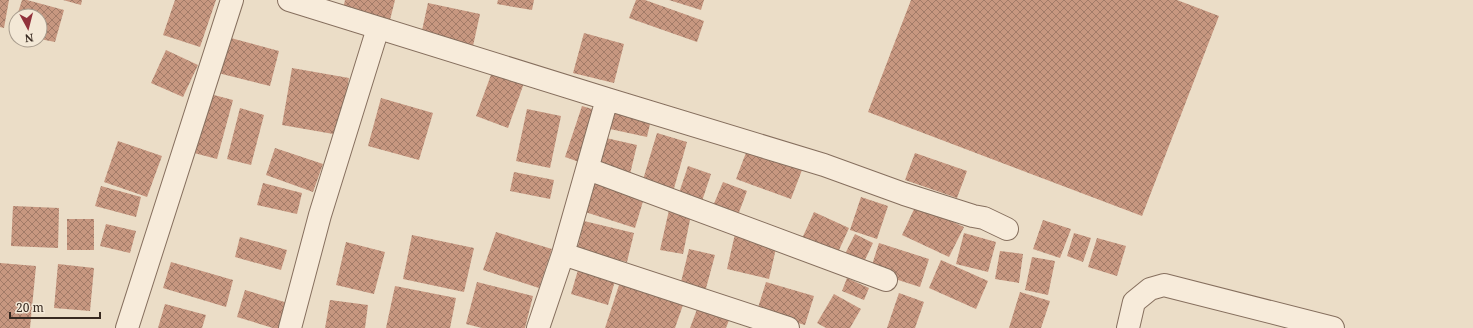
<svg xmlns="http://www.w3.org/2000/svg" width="1473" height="328" font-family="'Noto Serif',serif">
<defs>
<pattern id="building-cross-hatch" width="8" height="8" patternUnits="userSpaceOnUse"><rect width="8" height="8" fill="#c79780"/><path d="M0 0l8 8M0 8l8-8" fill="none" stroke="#a27b68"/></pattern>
</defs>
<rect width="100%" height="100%" fill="#ebddc7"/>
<path fill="url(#building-cross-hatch)" d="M0,0H9L4,28L0,27Z
M22,0H27L64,10L55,42L40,39V16H17Z
M63,0H82L81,5Z
M175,0H216L200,47L163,35Z
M345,0H395L390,20L343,9Z
M498,0H534L532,10L497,4Z
M636,0H645L704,21L697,42L629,18Z
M669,0H704L701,10Z
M911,0H1177L1219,16L1142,216L868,112Z
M428,3L480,14L473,46L421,35Z
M584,33L624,44L614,83L573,73Z
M227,37L279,51L270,86L218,73Z
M166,50L198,65L183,97L151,83Z
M292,68L349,78L339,135L282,125Z
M492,72L524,83L508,128L476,116Z
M210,94L233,100L217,159L194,153Z
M381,98L433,113L419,160L368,146Z
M582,106L599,111L582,163L565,157Z
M614,107L652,115L647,137L610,129Z
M240,108L264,115L251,165L227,159Z
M527,109L561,116L550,168L516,161Z
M657,133L687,142L673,192L642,183Z
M606,138L637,145L630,174L599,167Z
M118,141L162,156L147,197L104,182Z
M275,148L323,164L313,192L266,175Z
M747,150L802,170L791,199L736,179Z
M915,153L967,171L957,198L905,180Z
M688,166L711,174L701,204L678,196Z
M514,172L554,180L550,199L510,191Z
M588,181L644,198L635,228L579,210Z
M723,182L747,191L738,215L713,206Z
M263,183L302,193L297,214L257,205Z
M101,186L141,197L136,217L95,206Z
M861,197L888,206L877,239L850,230Z
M916,205L964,227L949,257L902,235Z
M13,206L59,208L58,248L11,246Z
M669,210L691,215L683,254L660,250Z
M814,212L849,228L835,259L800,243Z
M67,219H94V250H67Z
M1043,220L1071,229L1060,258L1033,249Z
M584,221L634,233L627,262L577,250Z
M106,224L136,231L130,253L100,246Z
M496,232L552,249L539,288L483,270Z
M964,233L996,242L988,272L956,264Z
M1074,233L1091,238L1083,262L1067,256Z
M735,234L777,244L769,279L727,269Z
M855,234L873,243L863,264L844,256Z
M412,235L474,248L464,292L403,279Z
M240,237L287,250L281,270L235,257Z
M1097,238L1126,246L1117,276L1088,267Z
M346,242L385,252L374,294L336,285Z
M879,243L929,259L920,287L870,271Z
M689,249L715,255L705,292L680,286Z
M1000,251L1023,254L1019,283L995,279Z
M1032,257L1055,261L1048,295L1025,290Z
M941,260L988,281L976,309L929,288Z
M171,262L233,280L226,307L163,288Z
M0,263L36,266L30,328H0Z
M580,263L617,274L608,305L571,294Z
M58,264L94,268L90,311L54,308Z
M847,278L869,288L864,300L842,291Z
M477,282L533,296L525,328H482L466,324Z
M620,282L684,302L675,328H605Z
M766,282L814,296L805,325L757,311Z
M395,286L456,298L450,328H386Z
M245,290L291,304L283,328H273L237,317Z
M1020,292L1050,301L1041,328H1009Z
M899,293L924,302L915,328H887Z
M834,294L861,309L850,328H826L817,323Z
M330,300L368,305L365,328H325Z
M165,304L206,315L202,328H158Z
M699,304L731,315L726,328H690Z"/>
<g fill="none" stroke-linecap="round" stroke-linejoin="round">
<defs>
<path id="minor" d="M289,0L607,99L563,254L538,328
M607,99L824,165L904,194L973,216L984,218L1007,229
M588,169L886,280
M563,254L788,328
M127,328L232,0
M290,328L320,215L378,28
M1128,328L1134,302L1150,289L1164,285L1333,328"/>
</defs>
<use href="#minor" stroke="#866f5e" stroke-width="24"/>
<use href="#minor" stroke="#f7ebda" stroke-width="22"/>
</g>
<g transform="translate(28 28) rotate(173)"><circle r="19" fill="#f3e8d6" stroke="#a89c8d"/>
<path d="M0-3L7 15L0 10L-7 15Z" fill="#91323b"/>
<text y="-6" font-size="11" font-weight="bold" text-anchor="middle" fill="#372920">N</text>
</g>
<path d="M10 312v6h90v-6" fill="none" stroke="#372920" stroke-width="2"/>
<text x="16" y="312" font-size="12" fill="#372920" stroke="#f3e8d6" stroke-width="3" paint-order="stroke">20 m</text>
</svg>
